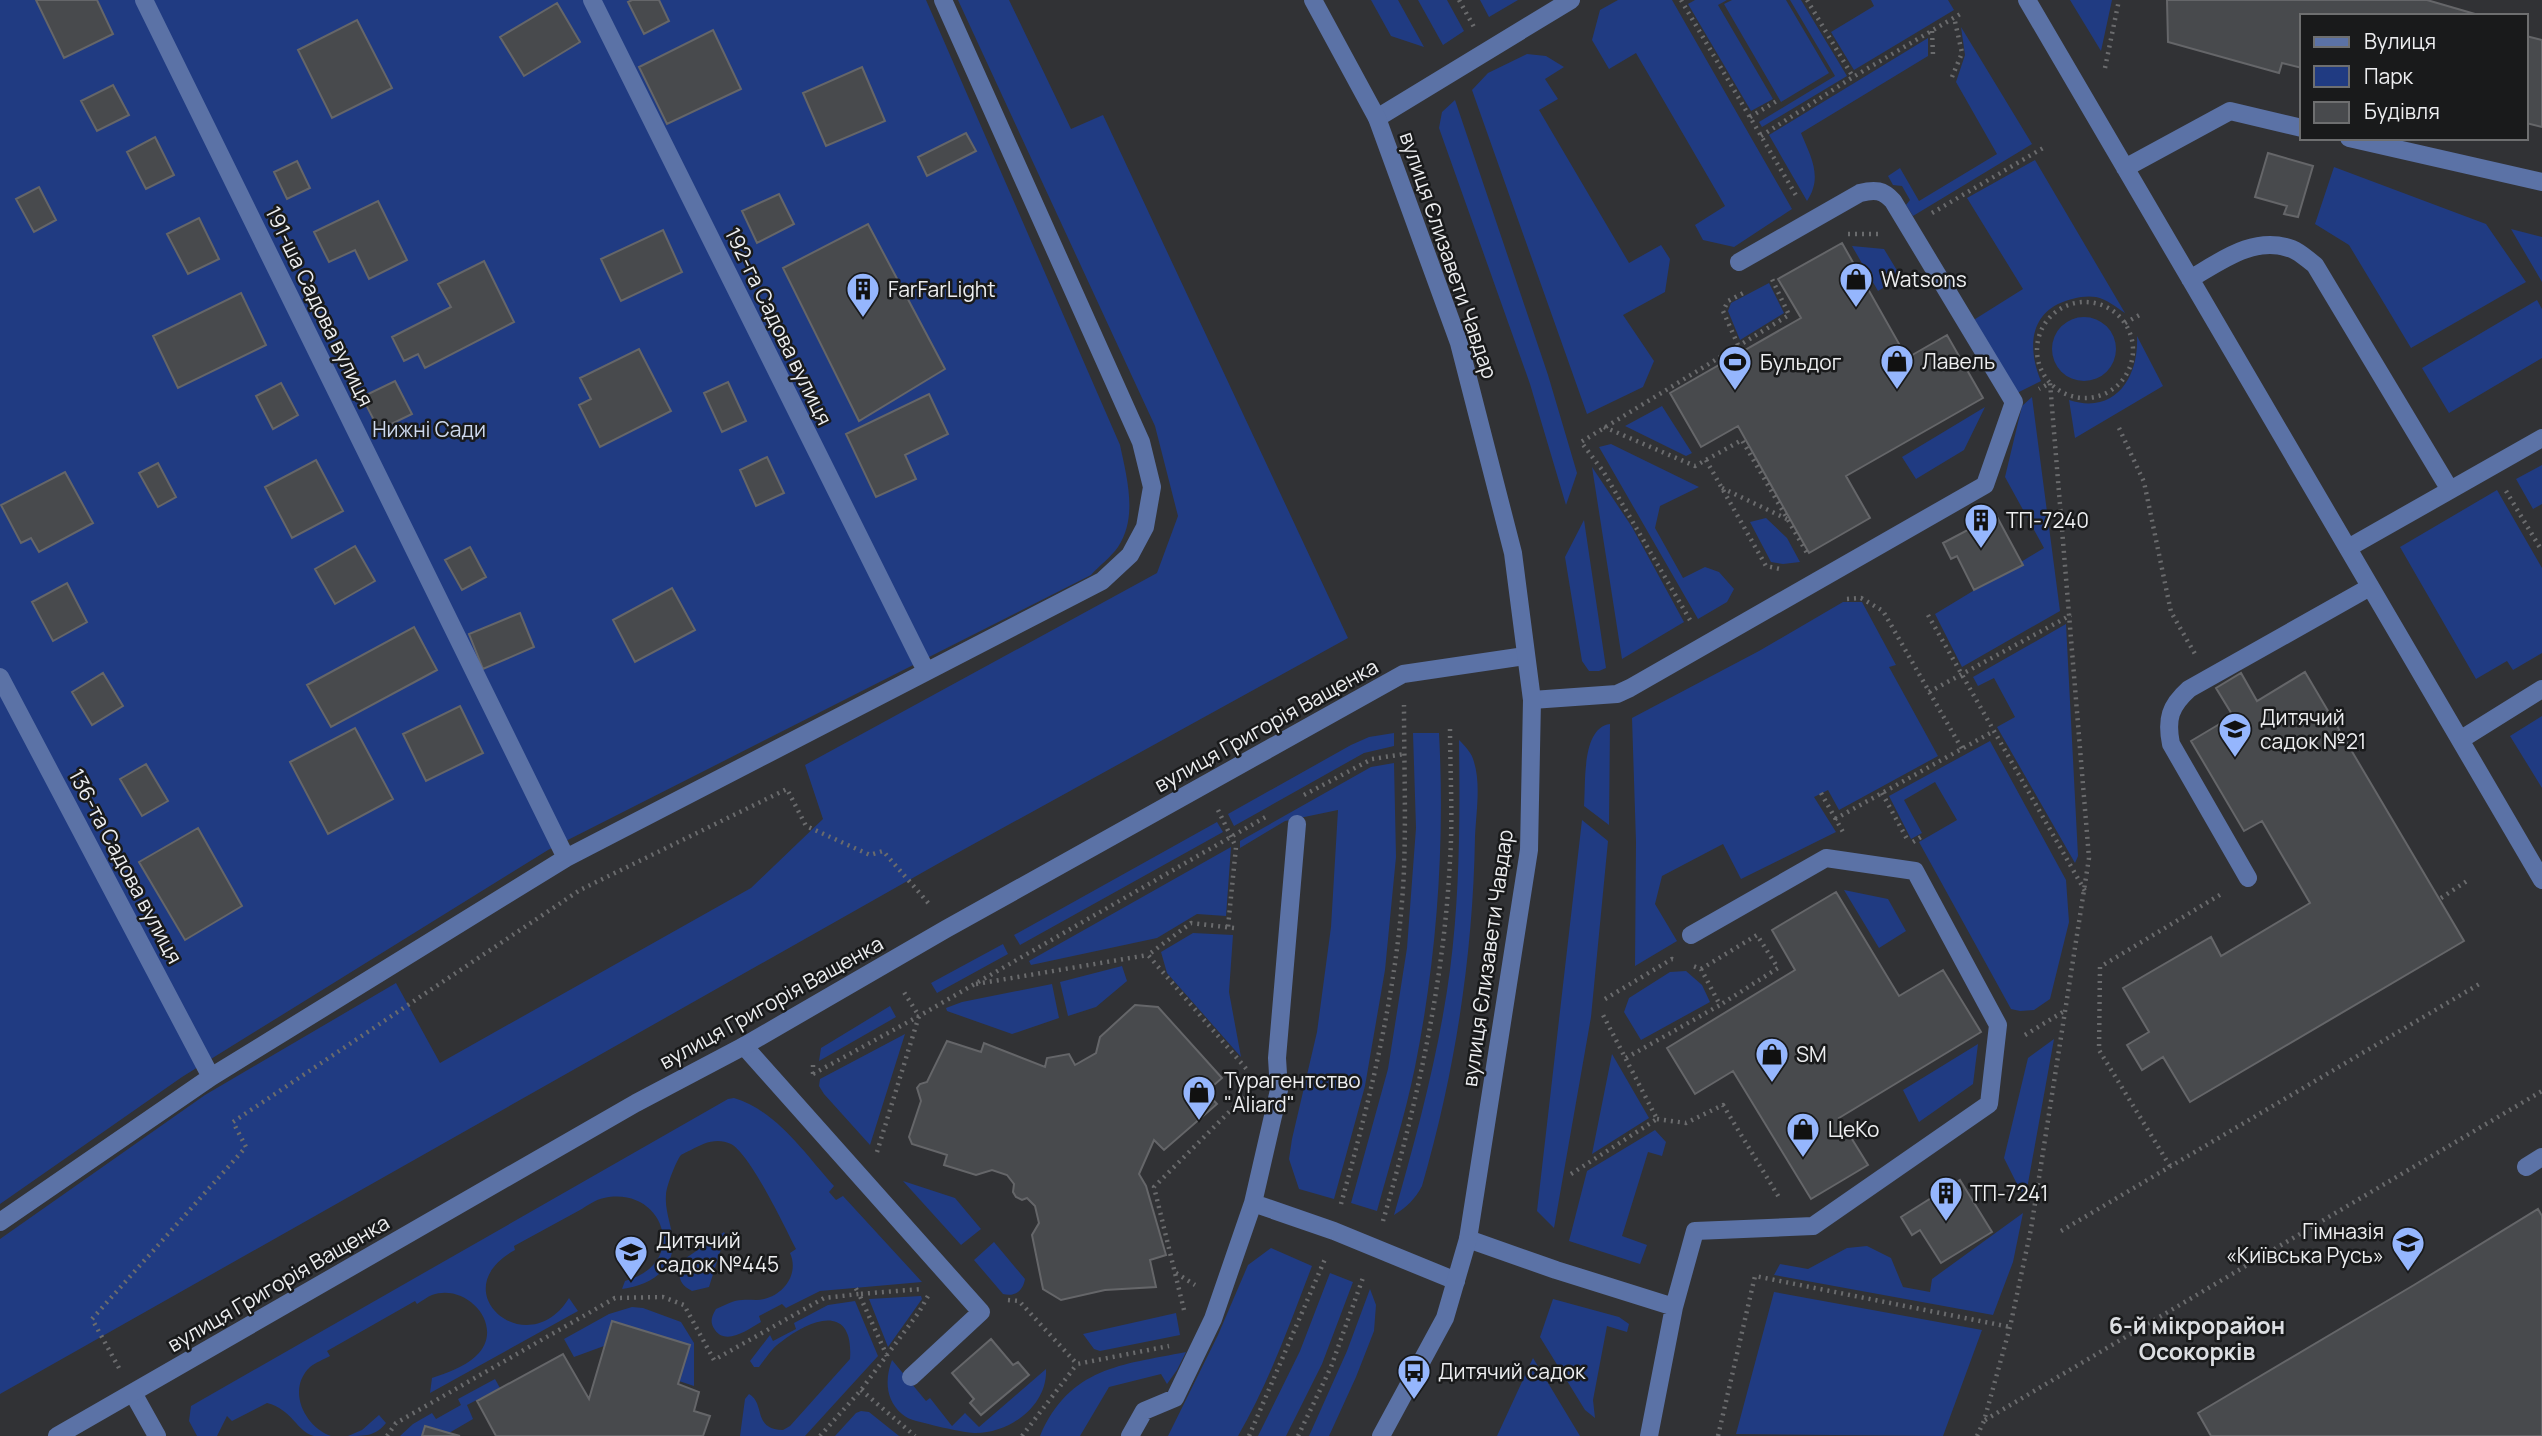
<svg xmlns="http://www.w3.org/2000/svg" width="2542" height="1436" font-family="Manrope,sans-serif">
<rect width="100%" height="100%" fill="#313235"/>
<path fill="#203b82" d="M0,0H926L1120,445C1127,478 1138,517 1118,547C1111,557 1099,566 1091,575L548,850L182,1077L0,1204Z
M958,0H1009L1071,129L1103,115L1348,638L941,862L0,1394V1239L205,1095L396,983L440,1063L751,888L823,819L805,765L1157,573L1178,516L1155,426Z
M1371,0H1398L1424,47L1391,36Z
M1418,0H1447L1464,31L1443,45Z
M1480,0H1518L1489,17Z
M1618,0H1672L1792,209L1734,247L1703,240L1695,225L1725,206L1636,53L1609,69L1592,40L1600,10Z
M1695,0H1727L1718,5L1773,99L1751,111L1688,4Z
M1732,0H1786L1829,73L1781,102L1724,4Z
M1790,0H1801L1847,76L1762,127L1759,122L1835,76Z
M1871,0H1948L1954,10L1854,70L1831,32L1874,6Z
M2070,0H2112L2101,51Z
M1961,27L2032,144L1913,216L1906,205L1910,200L1902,186L1893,185L1888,176L1900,168L1919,201L1997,154L1956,82L1965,55Z
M1928,38V56L1801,133C1811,157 1823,177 1807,201L1769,135Z
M1527,54L1546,56L1564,67L1545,79L1558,99L1539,110L1629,263L1661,245L1670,259L1665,292L1623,315L1654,361L1643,387L1587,414L1472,90L1488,73Z
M1455,100L1548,375L1577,473L1566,505L1530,384L1439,128L1442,112Z
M2035,160L2125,313C2116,307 2106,299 2096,297C2083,295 2070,299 2058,304C2028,319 2029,353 2041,381L2017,393L1972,321L2023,289L1967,198Z
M2334,167L2486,224L2526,282L2411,348L2349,245L2315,224Z
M2511,229L2542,237V282Z
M1852,246L1884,249L1901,277L1878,291Z
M1769,283L1784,313L1740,340L1728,311L1731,303Z
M2537,300L2542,309V358L2449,413L2422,368Z
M2052 349a32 32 0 1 1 64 0a32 32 0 1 1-64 0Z
M2137,336L2163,386L2075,438L2069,400C2115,415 2139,378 2137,336Z
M2032,397L2060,611L1962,667L1935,614L2044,548L2005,477L2022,406Z
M1662,406L1692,453L1686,456L1625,426Z
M1985,407L1964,450L1916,479L1902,457Z
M1611,444L1699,487L1660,506L1655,528L1683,578L1705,567L1719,572L1734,589L1727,602L1698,619L1599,447Z
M2542,465V504L2533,509L2516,479Z
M1592,467L1632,527L1684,622L1622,659Z
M2497,490L2542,568V653L2513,670L2507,661L2476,679L2400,547Z
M1766,518L1787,538L1800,562L1783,564L1771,562L1750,522Z
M1584,520L1606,668L1599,671H1589L1582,661L1565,557Z
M1843,602H1862L1896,665L1889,667L1938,756L1839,810L1828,790L1814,797L1836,832L1741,879L1723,844L1662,876L1655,904L1677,941L1635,966L1636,842L1632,718L1759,651Z
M2066,624L2078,856L2075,863L1997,727L2015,717L1994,678L1978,686L1973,677Z
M2542,716V788L2510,736Z
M1610,724L1609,825L1584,806C1586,784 1581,728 1610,724Z
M1394,733V746L1364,753L1234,826L1228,814L1351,745L1369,737Z
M1413,733H1439C1445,845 1437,957 1415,1067C1405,1116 1390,1163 1377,1211L1351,1203L1388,1069L1407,948L1416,828Z
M1459,740C1465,746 1472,753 1474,762C1481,784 1476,814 1475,837C1473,956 1455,1072 1422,1186C1415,1199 1407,1207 1394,1215C1417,1134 1439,1053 1450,970C1460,893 1460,816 1459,740Z
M1990,741L2066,880L2069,922L2050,999L2034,1010L2020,1011L2011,1009L1919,842L1957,820L1935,782L1904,800L1922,833L1911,839L1889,796Z
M1394,763L1396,857L1385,970L1365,1086L1334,1199L1299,1189L1289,1159L1292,1139L1317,1032L1331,927L1338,810L1285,821L1240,848V841L1371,767Z
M1582,820L1608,841L1591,1017L1554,1228L1537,1211Z
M1217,822L1223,832L1020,945L1014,935Z
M1231,847L1226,916L1197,914L1157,938L1031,965L1029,961Z
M1844,890L1888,899L1906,931L1879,948Z
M1193,933L1233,935L1229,992L1241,1057L1167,973L1161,952Z
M1003,944L1008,954L937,993L931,983Z
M1122,966L1127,981L1096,1007L1068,1016L1060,982Z
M1686,971L1702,985L1710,1002L1641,1040L1624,1012L1629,998L1670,972Z
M1052,984L1059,1018L1012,1034L947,1011L946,1008L962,1002Z
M890,1006L896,1017L819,1061L821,1048Z
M905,1034L870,1145L824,1094L819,1086L820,1079Z
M2054,1039L2025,1200L2004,1158L2028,1058Z
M1978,1044L1973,1084L1919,1122L1903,1090Z
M1612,1054L1649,1118L1592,1154Z
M734,1098C777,1111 805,1154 834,1186L829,1192L836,1200L843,1196L922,1282L820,1291L786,1308L782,1304L759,1316L761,1322C749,1329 726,1346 715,1330C709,1322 712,1316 716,1309C725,1305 734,1300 742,1300C750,1299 757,1301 764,1299C785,1294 799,1273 790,1253L796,1249C785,1227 750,1154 731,1144C717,1137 703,1143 691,1150C687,1152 684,1153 681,1155C676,1161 666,1187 666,1195C664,1217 679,1237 670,1259C661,1279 642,1286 622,1289L625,1281C691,1263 663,1185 604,1198C596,1199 587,1206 580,1210C558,1222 536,1234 514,1246L515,1250C440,1291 528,1365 569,1298L578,1311L430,1393L432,1378C447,1373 464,1367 476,1356C507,1327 467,1282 432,1295C427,1297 422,1301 417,1304L415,1301L327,1351L330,1356C324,1359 315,1363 310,1367C286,1390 305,1427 331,1436C326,1436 319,1436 314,1436C297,1432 292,1409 267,1403L232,1421L227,1416L217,1436H197L189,1421L191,1406L728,1099Z
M1655,1130L1666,1142L1662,1156L1648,1152L1622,1236L1647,1245L1640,1264L1569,1241L1587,1171Z
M903,1181L955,1198L981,1229L961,1245Z
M2023,1213L2013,1262L1993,1315L1774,1275L1780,1264L1808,1269L1847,1248L1867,1246L1891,1258L1903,1287L1930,1292L1932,1279Z
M724,1232L728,1239L721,1249L709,1287L692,1291C680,1285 678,1278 680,1265L686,1258Z
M994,1242L1025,1279C1023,1291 1015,1297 1003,1294L974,1260Z
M1271,1248L1312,1266C1290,1323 1269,1383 1238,1436H1168L1218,1335L1248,1265Z
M1330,1273L1353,1282L1322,1364L1286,1436H1258L1300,1351Z
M1370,1289L1376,1305L1374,1331L1356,1377L1329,1436H1309L1347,1351Z
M1774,1292L1982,1330L1943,1436L1736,1434Z
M921,1296L922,1299L888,1347L869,1299Z
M1553,1299L1619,1317L1629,1324L1627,1332L1607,1326L1593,1400L1595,1418L1585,1410L1540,1337Z
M855,1301L878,1356L805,1436H740L745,1399L749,1394C766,1404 752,1429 783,1430L790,1426L850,1359C854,1302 810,1319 781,1342C772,1348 766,1358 759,1367H754L750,1361L770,1335L773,1341L796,1329L794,1323L828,1305Z
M632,1307L643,1308L681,1322L694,1343V1386L679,1381L689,1346L612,1322L604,1346L574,1357L564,1339L609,1314Z
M1176,1313L1180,1335L1100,1351L1094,1349L1083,1334Z
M1186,1352L1177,1370L1167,1384L1161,1374L1109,1387L1080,1436H1040C1070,1367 1121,1365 1186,1352Z
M1533,1358L1580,1436H1497Z
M892,1360L926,1401L930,1398L952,1426L965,1413L979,1427L1046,1369C1048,1405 1010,1434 974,1433C961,1432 945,1428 932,1425C923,1422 909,1421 902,1414C885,1400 885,1378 892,1360Z
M495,1379L500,1388L467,1405L473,1419L449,1433L425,1426L422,1436H400L413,1424L432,1413L436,1419L461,1405L458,1399Z
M861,1411L869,1412L899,1436H835L856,1413Z
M379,1415L386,1423C376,1436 365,1436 348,1436L362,1430Z"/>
<path fill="#484a4d" stroke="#656669" stroke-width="2" d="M36,0H97L113,34L64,58Z
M632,0H659L669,21L644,34L628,2Z
M2167,0H2427L2482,16H2302V68L2282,63L2279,73L2168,42Z
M557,3L580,42L524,76L500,37Z
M357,20L392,88L332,118L298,50Z
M713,30L741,89L667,124L639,67Z
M2526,36L2542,40V127L2526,123Z
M862,67L885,121L826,146L803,93Z
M113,85L129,115L97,131L81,101Z
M966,133L976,151L927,176L918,157Z
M155,137L174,175L146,189L127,152Z
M2268,153L2313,166L2298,217L2284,214L2287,206L2255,197Z
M297,161L310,188L287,199L274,172Z
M39,187L56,220L34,232L16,199Z
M779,194L794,224L757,243L742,211Z
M378,201L407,260L369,279L355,250L329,262L314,232Z
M199,218L219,259L188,274L167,234Z
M868,224L945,369L859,421L783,268Z
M663,230L682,272L621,301L601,259Z
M1842,243L1907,358L1947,335L1983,398L1846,476L1870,518L1809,553L1738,426L1701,447L1670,393L1801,318L1778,279Z
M484,261L514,322L425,368L418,354L404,361L392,337L451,307L438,284Z
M241,293L266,345L178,388L153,336Z
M639,349L671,411L600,447L579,405L591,399L580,378Z
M395,381L412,414L379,430L362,397Z
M728,382L746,421L722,432L704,393Z
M281,383L298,415L273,429L256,396Z
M929,394L948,434L905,455L916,479L876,497L846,434Z
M767,457L784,493L756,506L740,470Z
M316,460L343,511L292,538L265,487Z
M158,463L176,497L158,507L139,473Z
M65,472L93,523L39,552L31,538L21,543L1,505Z
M1996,515L2023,565L1974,590L1957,556L1951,559L1943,543Z
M355,546L375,581L335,604L315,569Z
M470,547L486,577L462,590L445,560Z
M67,583L87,622L53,641L32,602Z
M672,588L695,630L635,662L613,620Z
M520,613L534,647L483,669L469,634Z
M414,627L437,670L331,727L307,685Z
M2305,672L2464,941L2190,1102L2163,1057L2142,1070L2127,1045L2149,1032L2123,988L2211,937L2221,956L2310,903L2262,821L2244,831L2191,741L2233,716L2216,688L2241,673L2257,701Z
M103,673L123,706L92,725L72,692Z
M460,706L483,753L426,781L403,734Z
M355,728L393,799L328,834L290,762Z
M146,764L168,801L142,816L120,779Z
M198,828L242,906L185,940L139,862Z
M1836,892L1899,996L1943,970L1981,1032L1839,1118L1868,1165L1811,1199L1733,1071L1695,1094L1667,1048L1795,970L1772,930Z
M1135,1005L1158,1007L1222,1078L1206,1092L1217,1104L1164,1150L1154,1140L1139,1174L1146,1186L1166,1255L1150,1260L1156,1287L1105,1290L1061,1300L1043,1289L1032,1235L1039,1223L1035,1206L1027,1198L1022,1200L1016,1197L1013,1192L1014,1184L1007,1175L992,1170L976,1175L944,1165L947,1155L912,1144L909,1137L921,1101L917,1088L920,1084L927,1082L947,1041L981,1052L984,1043L1045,1067L1047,1058L1069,1054L1075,1065L1096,1053L1100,1037Z
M1960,1180L1992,1232L1941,1263L1920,1230L1912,1235L1901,1217Z
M2538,1209L2542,1216V1436H2211L2198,1413L2414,1285Z
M612,1321L690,1345L678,1384L699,1392L694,1411L710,1416L703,1436H496L477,1401L563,1354L589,1399Z
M991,1339L1013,1365L1018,1362L1029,1375L981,1415L970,1403L974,1399L952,1373Z
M425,1426L449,1433L460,1436H422Z"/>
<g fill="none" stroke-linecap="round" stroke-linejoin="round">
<path stroke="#6a6b6d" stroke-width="4.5" stroke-dasharray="2 5" stroke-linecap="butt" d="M1459,0L1474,27
M1681,0L1797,197
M1807,0L1853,77
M1932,31L1933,55
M2105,68L2119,0
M1952,77L1962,53L1954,17
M1750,117L1780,99
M1761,136L1853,77L1962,13
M1932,213L2043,148
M1848,234H1878
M2037 350a48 48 0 1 1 96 0a48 48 0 1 1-96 0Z
M2125,323L2143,313
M1738,345L1723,311L1728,301L1745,292
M1604,427L1695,466L1742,440L1807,553
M2119,428L2144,482L2171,612L2195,654
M1706,460L1766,566L1780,569
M1722,488L1787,519
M2506,491L2542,551
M1847,599L1861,598L1883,611L1962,749
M1928,615L2085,891
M1690,620L1603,471L1581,442L1789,315L1771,277
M1929,692L2071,615
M1821,793L1843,832
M1882,793L1907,839
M1304,795L1372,759L1404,754
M1218,810L1236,847L1228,927
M1835,819L1994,731
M1913,842L1924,835
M2441,898L2470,879
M1234,928L1191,923L1148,955L1249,1072
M1701,969L1757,935L1778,968L1720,1005
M976,984L1148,955
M1605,999L1672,959L1675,960
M2025,1035L2066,1010
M1626,1058L1720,1005L1701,969L1690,965
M813,1065V1076
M813,1074L919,1016L1269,815
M1657,1119L1686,1123L1723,1105L1780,1199
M877,1152L919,1016L902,989
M2170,1166L2099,1050L2100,967L2223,893
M1571,1174L1657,1119L1603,1015
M1341,1204C1371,1096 1399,982 1404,870C1406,815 1404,760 1404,705
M1383,1221C1417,1103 1444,983 1450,860C1453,816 1450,771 1450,727
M2061,1231L2481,983
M1176,1273L1195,1285
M1008,1300L1019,1301L1077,1364L1169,1346
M1184,1310L1154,1187L1247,1094
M887,1356L859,1294L922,1289
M119,1368L92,1319L246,1147L233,1122L580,890L787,789L806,826L870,855L883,851L930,905
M861,1390L915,1436
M1985,1420L2542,1091
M387,1436L396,1423L615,1298L663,1297L684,1305L714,1360L824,1298L859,1294L855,1287
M820,1436L861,1390L919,1312L928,1296
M1022,1436L1077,1364
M1249,1436L1325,1259
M1298,1436L1331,1367L1364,1275
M1718,1436L1755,1276L2010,1327
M1977,1436L1984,1421L2010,1327L2031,1229L2089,858L2050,383L2039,389"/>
<path stroke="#5b72a6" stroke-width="18" d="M2027,0L2542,880
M1377,118L1571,0
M2349,138L2542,182
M2125,168L2230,111L2302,128
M2190,279C2221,261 2254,235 2292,249C2300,252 2308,260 2315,265L2450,490
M2348,548L2542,438
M1532,700L1617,694L1630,688L1985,485L2014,402L1893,201C1883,190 1875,189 1860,193L1739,262
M2460,740L2542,689
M1297,824L1277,1058L1279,1090L1253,1203L1334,1231L1456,1281
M2248,878L2171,744C2166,719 2170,706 2189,689L2370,587
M744,1046L981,1312L911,1377
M2526,1167L2542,1157
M1468,1239L1556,1270L1674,1307L1695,1231L1813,1226L1989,1104L1998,1025L1915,871L1826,858L1691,935
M133,1393L157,1436
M1130,1436L1144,1411L1175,1398L1213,1319L1253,1203
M1649,1436L1674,1307"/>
<path stroke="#5b72a6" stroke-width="18" d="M144,0L566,858
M592,0L926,671
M0,677L211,1077
M0,1222L211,1077L566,858L1102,581L1130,555L1145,527L1152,487L1141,442L943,0
M57,1436L636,1103L744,1046L946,929L1403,674L1525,656"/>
<path stroke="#5b72a6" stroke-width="18" d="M1313,0L1377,118L1459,343L1513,553L1532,700L1529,850L1468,1239L1445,1318L1381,1436"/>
</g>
<defs>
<symbol id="shop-pin" viewBox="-11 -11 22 30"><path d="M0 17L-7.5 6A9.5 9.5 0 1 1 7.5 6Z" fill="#95b6fd" stroke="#191a1b"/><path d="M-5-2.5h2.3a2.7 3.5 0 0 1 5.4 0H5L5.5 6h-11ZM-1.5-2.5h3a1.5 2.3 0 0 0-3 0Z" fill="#111"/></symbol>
<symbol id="building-pin" viewBox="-11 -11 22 30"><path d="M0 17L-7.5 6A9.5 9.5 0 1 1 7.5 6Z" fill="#95b6fd" stroke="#191a1b"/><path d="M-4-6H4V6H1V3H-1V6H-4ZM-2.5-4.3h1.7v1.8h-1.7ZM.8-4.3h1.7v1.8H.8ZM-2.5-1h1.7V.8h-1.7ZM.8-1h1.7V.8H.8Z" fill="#111"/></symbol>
<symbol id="stadium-pin" viewBox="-11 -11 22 30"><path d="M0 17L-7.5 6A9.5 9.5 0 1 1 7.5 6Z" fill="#95b6fd" stroke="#191a1b"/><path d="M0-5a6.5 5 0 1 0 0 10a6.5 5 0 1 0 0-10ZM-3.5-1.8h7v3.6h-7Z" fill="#111"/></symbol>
<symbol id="school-pin" viewBox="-11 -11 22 30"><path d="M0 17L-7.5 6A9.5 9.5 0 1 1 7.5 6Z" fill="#95b6fd" stroke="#191a1b"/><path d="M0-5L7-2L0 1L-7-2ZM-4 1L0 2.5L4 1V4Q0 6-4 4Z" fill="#111"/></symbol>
<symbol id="bus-pin" viewBox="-11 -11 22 30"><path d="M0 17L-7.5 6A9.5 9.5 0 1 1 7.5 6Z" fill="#95b6fd" stroke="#191a1b"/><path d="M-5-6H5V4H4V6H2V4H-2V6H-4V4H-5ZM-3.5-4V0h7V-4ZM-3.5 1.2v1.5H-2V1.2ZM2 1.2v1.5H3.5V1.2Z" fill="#111"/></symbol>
</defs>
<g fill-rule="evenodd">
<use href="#shop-pin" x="1837" y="260" width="38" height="52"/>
<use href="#building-pin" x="844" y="270" width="38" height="52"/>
<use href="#shop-pin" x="1878" y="342" width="38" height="52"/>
<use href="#stadium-pin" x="1716" y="343" width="38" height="52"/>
<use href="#building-pin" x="1962" y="501" width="38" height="52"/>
<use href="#school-pin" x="2216" y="710" width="38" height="52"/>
<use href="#shop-pin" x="1753" y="1035" width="38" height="52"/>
<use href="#shop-pin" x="1180" y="1073" width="38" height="52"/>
<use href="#shop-pin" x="1784" y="1110" width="38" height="52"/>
<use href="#building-pin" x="1927" y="1174" width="38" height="52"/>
<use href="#school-pin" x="2389" y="1224" width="38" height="52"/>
<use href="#school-pin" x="612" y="1233" width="38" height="52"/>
<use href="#bus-pin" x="1395" y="1352" width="38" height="52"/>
</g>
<g text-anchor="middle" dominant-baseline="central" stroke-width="5" stroke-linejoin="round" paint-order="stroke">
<g font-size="21" fill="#edeef0" stroke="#191a1b">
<text transform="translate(1449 255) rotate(71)">вулиця Єлизавети Чавдар</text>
<text transform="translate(320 306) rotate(64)">191-ша Садова вулиця</text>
<text transform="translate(779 326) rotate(64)">192-га Садова вулиця</text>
<text transform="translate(1266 725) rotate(-29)">вулиця Григорія Ващенка</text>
<text transform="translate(126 866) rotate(62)">136-та Садова вулиця</text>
<text transform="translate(1487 958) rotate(-82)">вулиця Єлизавети Чавдар</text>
<text transform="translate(771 1002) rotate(-29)">вулиця Григорія Ващенка</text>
<text transform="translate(278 1283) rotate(-30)">вулиця Григорія Ващенка</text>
</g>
<g font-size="21" fill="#edeef0" stroke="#191a1b" text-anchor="start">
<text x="1881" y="279">Watsons</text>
<text x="888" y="289">FarFarLight</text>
<text x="1922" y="361">Лавель</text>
<text x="1760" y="362">Бульдог</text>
<text x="2006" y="520">ТП-7240</text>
<text x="2260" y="717">Дитячий<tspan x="2260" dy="24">садок №21</tspan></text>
<text x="1796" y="1054">SM</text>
<text x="1224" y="1080">Турагентство<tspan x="1224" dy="24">"Aliard"</tspan></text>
<text x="1828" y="1129">ЦеКо</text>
<text x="1970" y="1193">ТП-7241</text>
<text x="2384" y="1231" text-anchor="end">Гімназія<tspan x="2384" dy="24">«Київська Русь»</tspan></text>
<text x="656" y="1240">Дитячий<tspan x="656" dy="24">садок №445</tspan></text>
<text x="1438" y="1371">Дитячий садок</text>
</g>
<g font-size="21" fill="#ced9ee" stroke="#191a1b">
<text x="429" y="429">Нижні Сади</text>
</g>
<g font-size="23" font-weight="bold" fill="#dcdee2" stroke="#191a1b">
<text x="2197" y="1325">6-й мікрорайон<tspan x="2197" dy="26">Осокорків</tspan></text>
</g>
</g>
<rect x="2300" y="14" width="228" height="126" fill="#191a1b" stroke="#6e6f70" stroke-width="2"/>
<rect x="2314" y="37" width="35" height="10" fill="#5b72a6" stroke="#6e6f70" stroke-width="2"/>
<text x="2364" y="49" font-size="21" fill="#edeef0">Вулиця</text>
<rect x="2314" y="66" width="35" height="21" fill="#203b82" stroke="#6e6f70" stroke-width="2"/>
<text x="2364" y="84" font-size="21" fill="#edeef0">Парк</text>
<rect x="2314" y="102" width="35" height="21" fill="#484a4d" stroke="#6e6f70" stroke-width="2"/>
<text x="2364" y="119" font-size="21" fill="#edeef0">Будівля</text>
</svg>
